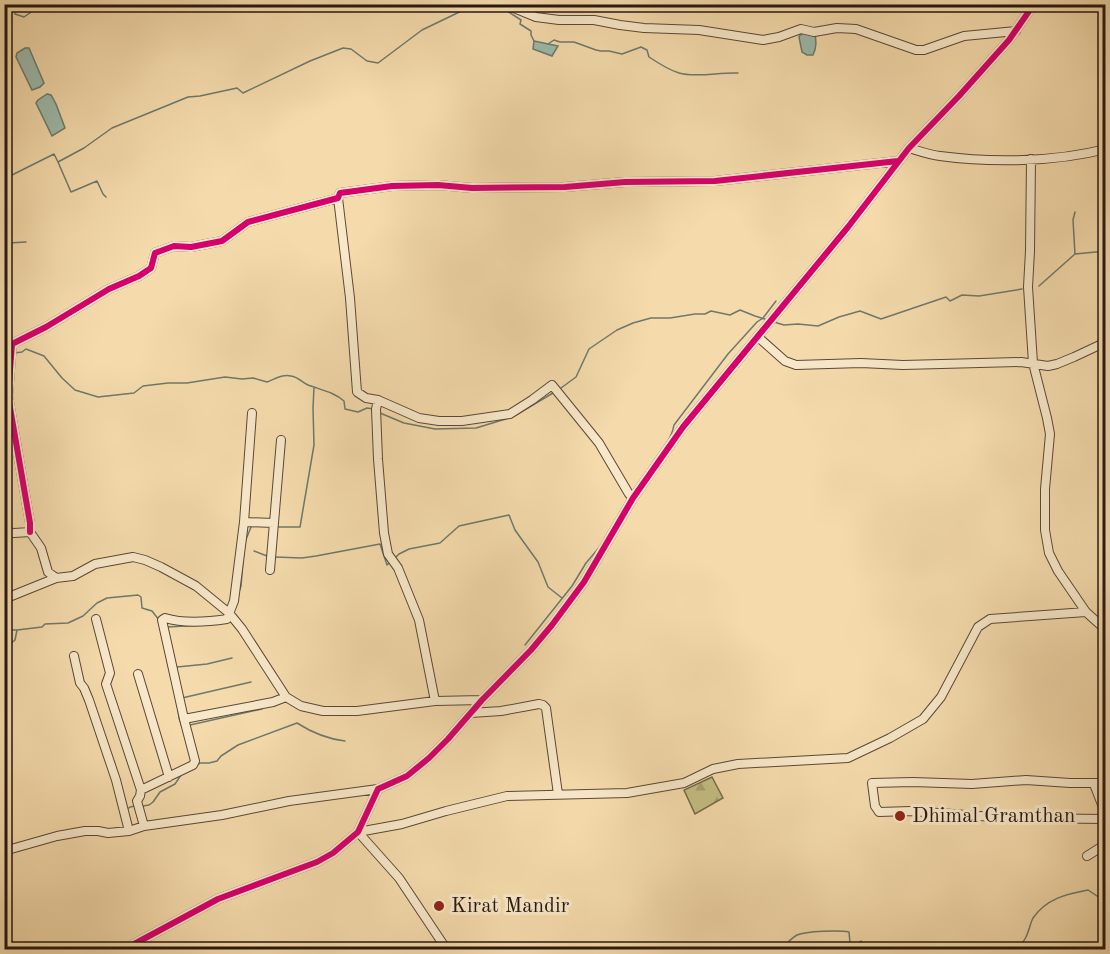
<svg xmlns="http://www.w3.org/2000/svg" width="1110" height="954" font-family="'Old Standard TT',serif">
<defs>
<pattern id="forest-firs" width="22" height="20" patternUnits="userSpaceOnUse" patternTransform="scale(1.5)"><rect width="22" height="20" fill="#c4be84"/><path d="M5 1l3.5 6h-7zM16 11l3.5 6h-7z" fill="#a8a371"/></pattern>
</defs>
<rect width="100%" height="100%" fill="#f5dbac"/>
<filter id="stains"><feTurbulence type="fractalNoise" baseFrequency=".00333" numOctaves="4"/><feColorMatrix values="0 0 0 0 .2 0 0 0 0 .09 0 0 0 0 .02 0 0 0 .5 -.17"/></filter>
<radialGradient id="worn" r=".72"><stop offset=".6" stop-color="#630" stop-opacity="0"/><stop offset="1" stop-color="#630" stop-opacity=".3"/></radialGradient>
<path fill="url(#forest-firs)" stroke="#756a4a" stroke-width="1.5" d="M712,777L723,798L695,814L684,790Z"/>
<path fill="#9cbbad" stroke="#6d796e" stroke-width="1.5" d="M804,33H815C816,41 817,47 813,55H807L802,52L799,37L800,35Z
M534,41L558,46L552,56L533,49Z
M25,48H29L44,83L40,87L32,90L16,57L17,53Z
M47,94L51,95L56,104L65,128L52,136L36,103L38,100Z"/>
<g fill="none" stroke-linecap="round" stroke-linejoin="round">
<path stroke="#6d796e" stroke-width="1.5" d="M489,4L507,11L521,20L520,24L531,31V35L534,41
M4,12L13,6L15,14L24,17L43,4
M548,44L554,40L560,42H574L596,50L601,51H609L622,54L641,47L647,50L649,57C658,63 669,70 679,73C695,78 720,72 738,73
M58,162L71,192L97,181L103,194L106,197
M10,176L54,154L58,162L84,148L112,128L188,97L200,96L237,88L243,93L310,61L343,48L351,49L367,61L378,63L422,30L476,4
M4,240L8,243L26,242
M1075,254L1106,251
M1039,286L1075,254L1073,220L1075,212
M774,322L784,325L798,324L818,326L839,317L860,311L881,319L946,297L950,301L962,295L979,296L1022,289
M14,353L22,352L26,349L44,356L62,378L75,390L98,397L134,393L143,386L168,383H187L225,377L242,379L253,378L267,382C275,379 282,374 291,376C298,377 302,382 308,385C321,390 334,392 344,401L345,409L358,412L367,408L373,409
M561,388L576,377L589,349L617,330L633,323L651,318H670L695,314H705L711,311L730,315L740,310L755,316L765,319
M380,413L404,423L435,429L476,428L509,418
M516,415L553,393
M646,474C654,458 671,443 674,425L728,354L757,322L763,318L776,301
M275,527H300L314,445L313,408L314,387
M245,542L251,527
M254,551L267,556
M275,557L302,558L316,556L380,544L387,565L390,562
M394,559L399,554L409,549L440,543L459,526L509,515L515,530L538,562L548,587L562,598
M239,592L241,586L244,549
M167,627L204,625
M4,634L12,630H17
M525,645L572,586L586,563L603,543
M4,649L15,640L17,630L42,627L45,624L68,623L83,616L97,603L107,598L138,595L141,597L142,608L152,611L159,620
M177,667L207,664L232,658
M182,698L251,682
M178,709L179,718L182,727
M190,725L262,709
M196,766L200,763H209L217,761L221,756L238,745L297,723C311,732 328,739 345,741
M143,806L149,805L153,802L160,792L175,784L181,775
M126,810L130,807L135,806
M4,847L13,845
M778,950C785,946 790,939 797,935C806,931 840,930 849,932L850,943L855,945L861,941L865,950
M891,950L899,949L908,946L915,950
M922,950L925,945L940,949C948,942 955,946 963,950
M984,950L989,947L993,950
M1019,950C1021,944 1024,941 1026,937C1029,931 1030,924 1033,918C1046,899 1066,894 1088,890L1103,900L1106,903"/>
<defs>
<path id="minor" d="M504,4L536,17L559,20H594L620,25L644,28L699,30L763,40L779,37L801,29L814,32L837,28L856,29L916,50H924L964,36L1016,31
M1067,4L1106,6
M909,148C919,151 930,155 940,156C992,163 1055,162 1106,149
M1031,159L1030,251L1028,287L1033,363L1047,418L1050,434L1045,489V530L1049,553L1058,571L1086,612L1106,630
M338,198L350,298L357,392L366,398L378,400L419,418L439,421H462L510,414L532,400L552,385L599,443L629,494L633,498
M758,337L785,361L796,365L861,363L903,365L1021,362L1048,366L1057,364L1074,357L1106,342
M378,400L376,409L378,459L384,533L388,554L398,568L419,620L435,701
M244,522L274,523
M4,532L14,533L30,532L41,548L48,572L56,578L73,576L95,564L133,557L145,560L161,567L196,586L229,613L242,629L286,697L301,706L323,711H357L435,701L482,700
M30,532V523L8,396L12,344L46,327L109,289L139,276L151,268L155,253L174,246L191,247L222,241L248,222L338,198L340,193L392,186L438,185L472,188L565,187L625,182L715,181L898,161
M270,570L281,440
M4,599L56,578
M96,619L110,673L106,684L141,790L140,796L137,801L144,826
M74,656L80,683L84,688L89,700L116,780L129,831
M138,674L169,777
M471,713L501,711L539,704L543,705L546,708L558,794
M184,719L273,702L286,697
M1106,783H1070L1026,780L972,784L913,782L872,783L875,806L879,812L911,811L1007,818L1106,819
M1094,784L1106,815
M141,790L193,765L195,761L184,719L162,620L165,618C185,624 207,622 227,619L234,601L244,522L252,413
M358,832L402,824L446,811L507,796L627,793L684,783L713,769L738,764L848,758L890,738L923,719L941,697L978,627L990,619L1086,612
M358,832L399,878L447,950
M4,851L57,836L85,831H98L108,833L129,831L144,826L222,815L289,801L378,789
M1087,856L1106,844
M123,950L218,899L317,862L333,853L358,832L378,789L407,776L429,758L448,739L482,700L531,650L552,625L584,582L633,498L683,427L848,227L909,148L959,96L1009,40L1034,4"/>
</defs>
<use href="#minor" stroke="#5a4837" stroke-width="10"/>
<use href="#minor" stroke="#f8e8c9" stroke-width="8"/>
<defs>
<path id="cycleway" d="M30,532V523L8,396L12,344L46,327L109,289L139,276L151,268L155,253L174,246L191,247L222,241L248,222L338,198L340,193L392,186L438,185L472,188L565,187L625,182L715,181L898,161
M123,950L218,899L317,862L333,853L358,832L378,789L407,776L429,758L448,739L482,700L531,650L552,625L584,582L633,498L683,427L848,227L909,148L959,96L1009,40L1034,4"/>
</defs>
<use href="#cycleway" stroke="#f8e8c9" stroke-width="10"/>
<use href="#cycleway" stroke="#d6006c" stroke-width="6"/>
</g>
<g fill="#8f2418" stroke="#f8e8c9" stroke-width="2">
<circle cx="900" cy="816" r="6"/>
<circle cx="439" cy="906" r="6"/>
</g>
<g text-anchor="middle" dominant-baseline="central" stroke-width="6" stroke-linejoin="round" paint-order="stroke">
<g font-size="21" fill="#261710" stroke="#f8e8c9" text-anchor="start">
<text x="912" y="816">Dhimal Gramthan</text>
<text x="451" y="906">Kirat Mandir</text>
</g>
</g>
<rect width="1110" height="954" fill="none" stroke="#f5dbac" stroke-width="24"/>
<rect x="6" y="6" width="1098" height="942" fill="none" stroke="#261710" stroke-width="3"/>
<rect x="12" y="12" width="1086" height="930" fill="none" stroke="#261710" stroke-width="1.5"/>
<rect width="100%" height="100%" filter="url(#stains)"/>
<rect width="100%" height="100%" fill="url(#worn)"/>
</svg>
